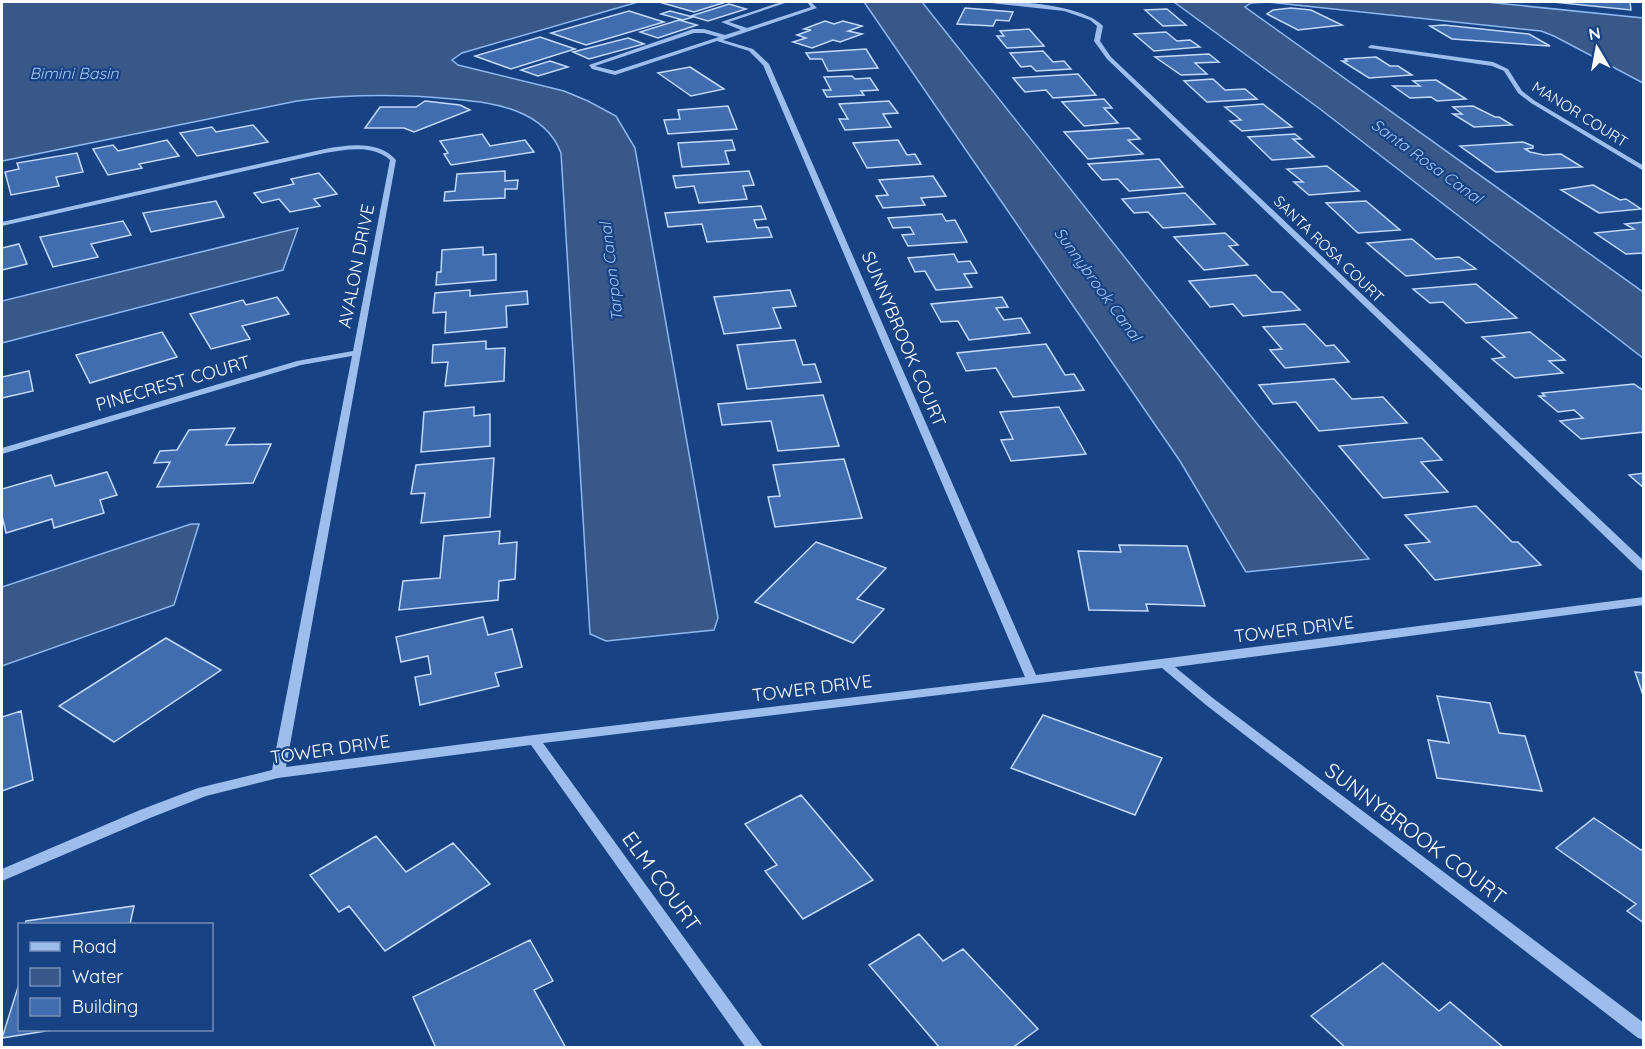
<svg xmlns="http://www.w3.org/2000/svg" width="1645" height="1049" font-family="Quicksand,sans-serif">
<rect width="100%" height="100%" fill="#174385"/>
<path fill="#375889" stroke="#8fb8f0" stroke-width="1.5" d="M2,2H638L462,53L452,60L458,65L564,91L588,101L616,116L635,148L718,618L714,630L606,641L590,634L561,153C553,132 537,119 516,111C496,103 473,101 453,99C400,94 349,94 297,101L2,161Z
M864,2H922L1258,425L1369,559L1246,572L1180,461Z
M1174,2H1486L1643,18V83L1554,36L1541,31L1268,2L1251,3L1245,7L1643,292V358L1320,109Z
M298,228L283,270L2,343V301Z
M191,524H199L174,605L2,666V587Z"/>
<path fill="#3f6daf" stroke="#c2d9fa" stroke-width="1.5" d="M659,2H726L694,12Z
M1553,2H1630L1631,10Z
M729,4L746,9L708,21L691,16Z
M965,8L1013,12L1009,21L996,20L993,26L957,24Z
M1291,8L1311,10L1342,25L1298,30L1267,14L1273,10Z
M1167,9L1186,25L1163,26L1145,10Z
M629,11L664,22L586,45L551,33Z
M670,11L693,17L683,20L661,14Z
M679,20L697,25L658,38L640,32Z
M825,21L834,24L843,21L862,26L848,31L862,34L840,42L833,40L812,48L793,42L806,38L797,35L811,30L804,29Z
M1444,25L1529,34L1550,46L1452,39L1430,26Z
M1029,29L1044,46L1007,48L997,36H1004L1000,31Z
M1166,32L1177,41L1190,40L1200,47L1154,51L1134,34Z
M540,37L575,49L511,69L475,56Z
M628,38L644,44L589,59L573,52Z
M866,49L878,68L828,71L822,59H810L806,53Z
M1043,51L1053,62L1064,61L1071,69L1036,71L1031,66L1021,67L1010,53Z
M1209,54L1219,62L1195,63L1207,74L1181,75L1155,57Z
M1376,57L1390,66H1398L1412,75L1369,78L1342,61H1347L1345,59Z
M550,61L568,67L538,76L521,70Z
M690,67L724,89L691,96L658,73Z
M1078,74L1096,95L1053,98L1046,90L1025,92L1013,78Z
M852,76L855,79L870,78L878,90L861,91L864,95L827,97L823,90H831L824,77Z
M1213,79L1225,90L1245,89L1257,99L1207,102L1184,81Z
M1436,80L1466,99L1437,101L1431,97L1410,98L1393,86H1420L1413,81Z
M1104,99L1112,108H1104L1118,123L1084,126L1062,102Z
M425,101L460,105L470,110L414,132L404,128H365L380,107H416Z
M889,101L898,113L883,114L891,127L845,130L839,119H848L839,104Z
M1263,104L1292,127L1242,131L1230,121L1241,120L1225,107Z
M728,106L737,129L668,134L664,120L680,119L678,110Z
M1473,106L1495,117H1499L1512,125L1474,127L1453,114H1462L1453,107Z
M253,125L268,142L197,156L180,133L212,127L216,132Z
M1129,128L1140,139L1128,140L1143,154L1088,159L1064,132Z
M482,134L490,146L525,140L534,152L451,165L444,154L448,153L440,141Z
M1295,134L1301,139H1293L1314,157L1272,160L1248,137Z
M167,140L179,156L139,164L142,168L108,175L93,149L113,145L118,151Z
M732,140L735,150L725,151L729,164L682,167L678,143Z
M898,140L907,155L915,154L921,164L867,168L853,143Z
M1523,142L1533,146V148L1525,149L1530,152L1544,155L1561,154L1582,167L1496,172L1460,146Z
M77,153L83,172L56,177L59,186L11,195L5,172L19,169L17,163Z
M1159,159L1183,187L1129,191L1118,179L1102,180L1088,164Z
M1327,166L1359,191L1309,195L1294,182H1303L1287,169Z
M505,171V181L518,180L517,189H505V198L444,201L445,192L455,191L457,174Z
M749,171L754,185L743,186L747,199L699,203L694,186L676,188L673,176Z
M319,173L337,194L314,199L320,206L290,212L279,199L262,203L254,193L294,184L291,179Z
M933,176L946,196L921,198L925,205L883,208L876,196L888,195L879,180Z
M1593,185L1620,200L1626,199L1641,209L1599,213L1561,190Z
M1185,193L1215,224L1163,228L1148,212L1134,213L1122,199Z
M216,201L224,217L151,232L143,213Z
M1366,201L1400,230L1358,233L1326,203Z
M761,206L766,219L754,220L757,228L768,227L772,237L707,242L702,224L668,227L665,213Z
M942,214L946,221L955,220L967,242L908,246L902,235L914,234L910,227L893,228L888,218Z
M123,221L131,235L91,244L98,257L53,267L40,237Z
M1644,222V253L1626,254L1595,233L1634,229L1625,224Z
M1225,233L1238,245L1229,246L1248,265L1204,270L1174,237Z
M1412,239L1436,259L1459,257L1476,269L1406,276L1367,243Z
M19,244L27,264L2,270V248Z
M483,247V255L496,254V280L436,285L437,272H441L442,250Z
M954,254L958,262L970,261L977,273L964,274L972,287L936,290L925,271L915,272L908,258Z
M1256,275L1272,292H1282L1300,310L1243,316L1233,304L1210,307L1189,281Z
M1476,284L1517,318L1466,323L1443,302L1430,303L1413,289Z
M470,290V296L527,291L528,304L506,306L507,327L445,333L446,312L433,313L435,293Z
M790,290L796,306L773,308L781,328L724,334L714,297Z
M277,297L289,314L242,326L250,339L211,349L190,314L243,300L246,305Z
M1002,297L1008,307L996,308L1004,320L1021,318L1030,333L969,340L958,321L941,322L931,304Z
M1305,324L1326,346L1334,345L1349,362L1285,368L1270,350L1282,349L1263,327Z
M162,332L177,357L90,383L76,355Z
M1530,332L1565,360L1549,361L1563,373L1515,378L1492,359L1505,357L1482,337Z
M795,340L803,365L815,364L821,382L747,389L737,345Z
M486,341V349L505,348L504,381L445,386L448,362L432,363L433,345Z
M1046,344L1065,375L1074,374L1084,390L1013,397L996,368L966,371L957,353Z
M29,371L33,391L2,398V377Z
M1334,379L1352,399L1383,397L1407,423L1319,431L1296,402L1273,404L1259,385Z
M1634,384L1644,391V432L1581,439L1560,421L1583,418L1574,410L1558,412L1539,396H1545L1542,393Z
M823,395L839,446L778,451L771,421L722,425L718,404Z
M474,407V416L490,414V446L421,452L424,412Z
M1059,407L1086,454L1011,461L1001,440L1013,439L1000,412Z
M235,428L226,445L271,444L253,483L157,487L170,462L154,463L160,451L177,450L189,430Z
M1422,438L1442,460L1421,462L1448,492L1383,498L1339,446Z
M494,458L490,517L421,523L425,493L411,494L416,465Z
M844,459L862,518L775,527L768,497L780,496L773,465Z
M107,472L117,495L100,500L104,513L54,528L52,519L6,533L2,516V489L51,475L55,486Z
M1644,473V488L1629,475Z
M1476,506L1512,542H1518L1541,565L1435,580L1405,545L1430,542L1405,515Z
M500,531L499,544L517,542L515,579L499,581L498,600L399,610L403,581L440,578L444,536Z
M816,542L886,568L857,599L884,609L853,643L755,602Z
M1119,545L1187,546L1205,606L1146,604L1148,611L1089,610L1078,551L1121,552Z
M483,617L488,635L512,629L522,667L495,673L499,686L420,705L415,677L431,674L428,656L401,662L396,637Z
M166,638L221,670L114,742L59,706Z
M1635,672L1644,673V698Z
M1437,696L1490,703L1499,733L1525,736L1542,791L1437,778L1428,740L1449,743Z
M21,711L33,780L2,791V717Z
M1043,715L1162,758L1135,815L1011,768Z
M801,795L873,880L803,919L765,871L777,865L745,824Z
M1594,818L1641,850L1644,848V923L1627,911L1636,904L1556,848Z
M376,836L406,872L453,843L490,884L385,951L349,906L339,912L310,875Z
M134,906L130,924H25L26,921Z
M919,934L943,961L963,949L1038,1029L1012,1048H940L869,965Z
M530,940L553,981L534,990L566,1048H436L413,997Z
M1383,963L1439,1011L1450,1002L1504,1048H1346L1311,1016Z
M20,981V1030H52L2,1038Z"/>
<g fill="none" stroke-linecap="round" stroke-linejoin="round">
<path fill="#9dbeed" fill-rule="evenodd" d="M781,2H788L729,22L747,28L811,7L807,2H811L817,8L723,40L753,49L769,64L1036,675L1644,597V605L1175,667L1214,699L1644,1023V1040L1638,1038L1206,705L1162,668L543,743L764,1048H746L531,745L278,778L206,796L150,818L2,881V869L140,810L198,788L272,770L352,356L301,365L2,454V448L297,361L353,351L390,160C372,144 346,150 325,153L2,226V222L325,149C349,145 378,140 396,160L286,767L534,735L1025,677L763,65L749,51L717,41L615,75L592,69L589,65L693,29H704L725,35L741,30L721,22ZM694,33H704L719,37L615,71L595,66Z
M981,2C1011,0 1081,4 1103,26L1100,41L1111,57L1644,561V571L1640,570L1107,59L1094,41L1097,26L1090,20L1064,11Z
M1371,45L1493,62L1508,69L1522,91L1535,101L1644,166V171L1531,103L1518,93L1504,71L1492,66L1369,48L1368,47Z"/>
</g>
<g text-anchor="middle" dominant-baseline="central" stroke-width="4.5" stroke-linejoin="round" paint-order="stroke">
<g font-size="15" fill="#fff" stroke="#174385">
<text transform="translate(1580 114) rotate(32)">MANOR COURT</text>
<text transform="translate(1329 249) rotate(44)">SANTA ROSA COURT</text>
</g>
<g font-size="16" font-style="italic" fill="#a8c8f5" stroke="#174385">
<text x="74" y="73">Bimini Basin</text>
<text transform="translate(1427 161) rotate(36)">Santa Rosa Canal</text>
<text transform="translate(611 272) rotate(-97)">Tarpon Canal</text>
<text transform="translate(1098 284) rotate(54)">Sunnybrook Canal</text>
</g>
<g font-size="18" fill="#fff" stroke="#174385">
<text transform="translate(356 266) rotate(-79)">AVALON DRIVE</text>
<text transform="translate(904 339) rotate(67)">SUNNYBROOK COURT</text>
<text transform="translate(173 383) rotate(-16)">PINECREST COURT</text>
<text transform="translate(1294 629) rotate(-7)">TOWER DRIVE</text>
<text transform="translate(812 688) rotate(-7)">TOWER DRIVE</text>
<text transform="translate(330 749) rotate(-8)">TOWER DRIVE</text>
</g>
<g font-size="21" fill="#fff" stroke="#174385">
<text transform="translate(1416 833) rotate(37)">SUNNYBROOK COURT</text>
<text transform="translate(662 881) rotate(54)">ELM COURT</text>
</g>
</g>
<rect width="1645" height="1049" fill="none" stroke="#ffffff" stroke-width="6"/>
<rect x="18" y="923" width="195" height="108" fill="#174385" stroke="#748eb6" stroke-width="1.5"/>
<rect x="30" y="942" width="30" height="9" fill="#9dbeed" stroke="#748eb6" stroke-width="1.5"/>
<text x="72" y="953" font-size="18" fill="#ffffff">Road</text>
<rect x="30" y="968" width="30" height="18" fill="#375889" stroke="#748eb6" stroke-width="1.5"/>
<text x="72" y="983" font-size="18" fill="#ffffff">Water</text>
<rect x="30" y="998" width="30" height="18" fill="#3f6daf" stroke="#748eb6" stroke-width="1.5"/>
<text x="72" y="1013" font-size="18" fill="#ffffff">Building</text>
<g transform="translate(1597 48) rotate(350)" stroke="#174385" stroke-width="4.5" paint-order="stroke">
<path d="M0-4.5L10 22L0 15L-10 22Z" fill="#ffffff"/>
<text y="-9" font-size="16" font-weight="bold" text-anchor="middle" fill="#ffffff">N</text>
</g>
</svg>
